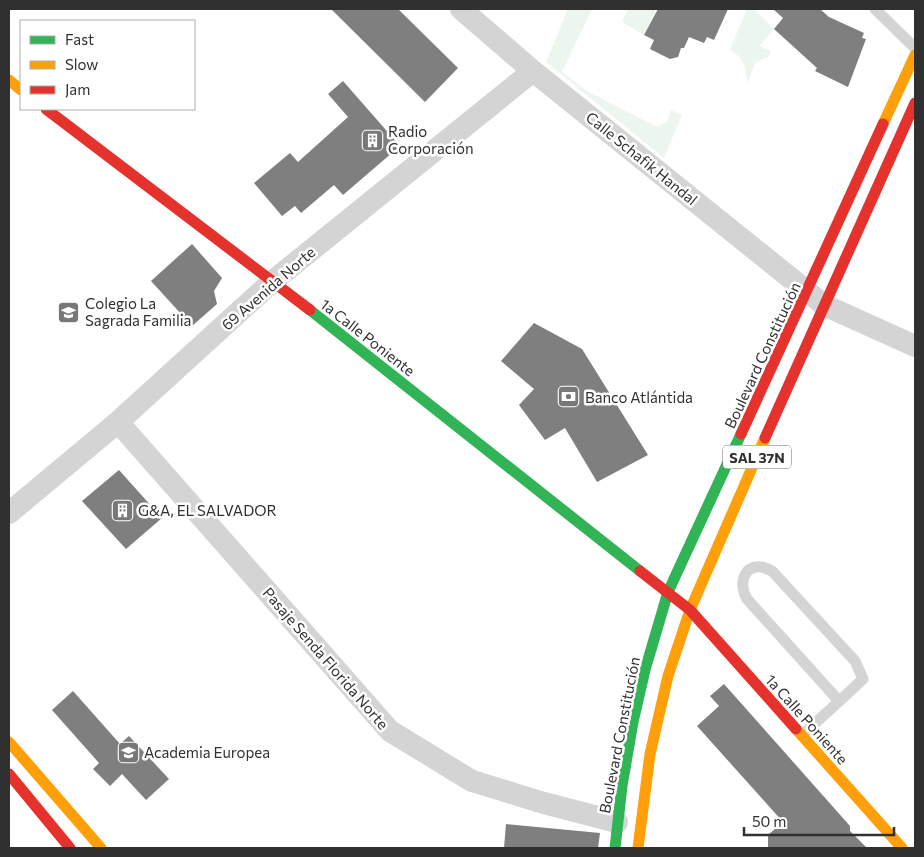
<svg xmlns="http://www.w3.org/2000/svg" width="924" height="857" font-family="Commissioner,sans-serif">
<rect width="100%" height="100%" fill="#fff"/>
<path fill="#edf6ee" d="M568,9H592L562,72L587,91L657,127L667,122L671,110L682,115L664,158L546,62Z
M628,9H651L656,11L644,35L622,22Z
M747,9H754L774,29L759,46L771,51C769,58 763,61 756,61L747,84C746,66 744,60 730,49Z"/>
<path fill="#7f7f7f" d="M331,9H398L458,68L425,102Z
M658,9H728L714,40L707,37L704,43L689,37L684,48H681L678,57L670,59L650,49L654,40L644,35Z
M773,9H820L829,17L864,33L862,38L866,39L848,87L815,71L817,68L774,29L783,18Z
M343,81L400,146L343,195L334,185L301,213L295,206L282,216L254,183L290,153L298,162L348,117L328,94Z
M192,244L222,278L214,291L217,304L192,326L151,281Z
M534,323L582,349L648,455L597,482L565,428L545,440L519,405L534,389L501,361Z
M119,470L162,518L126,549L82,501Z
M724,684L850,826V831L867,848H768V835L783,822L697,726L719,706L710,696Z
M73,691L120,744L129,736L169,779L146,800L122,774L110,786L93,769L99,763L52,710Z
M506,824L600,833L598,848H504Z"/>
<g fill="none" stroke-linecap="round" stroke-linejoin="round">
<path stroke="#d4d4d4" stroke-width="11" d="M875,9L915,48
M802,735C822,717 843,698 863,679L855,661L772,571C769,570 765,567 761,567C742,565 739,586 747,599L839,701"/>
<path stroke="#d4d4d4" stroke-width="22" d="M461,9L533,71L824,305L915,346
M118,422L390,731L472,781L544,803L617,822
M9,513L118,422L273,281L533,71"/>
<path stroke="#30b455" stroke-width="11" d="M310,310L640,571
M615,848L622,786L633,722L645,670L668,592L741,434"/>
<path stroke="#ff9f0a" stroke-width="11" d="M9,80L21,90
M883,124L915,55
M796,729L902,848
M9,742L101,848
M638,848L650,754L668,676L690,610L765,438"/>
<path stroke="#e5322d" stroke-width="11" d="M46,109L310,310
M741,434L883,124
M765,438L915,103
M640,571L690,610L796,729
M9,774L70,848"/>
</g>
<defs>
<symbol id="building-square" viewBox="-11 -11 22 22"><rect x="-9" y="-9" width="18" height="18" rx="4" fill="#787878" stroke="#fff"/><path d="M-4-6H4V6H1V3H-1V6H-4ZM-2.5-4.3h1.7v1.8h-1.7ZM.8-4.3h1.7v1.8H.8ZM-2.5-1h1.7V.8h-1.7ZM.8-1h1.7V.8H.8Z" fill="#fff"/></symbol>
<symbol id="school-square" viewBox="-11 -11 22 22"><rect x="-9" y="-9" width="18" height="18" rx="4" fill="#787878" stroke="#fff"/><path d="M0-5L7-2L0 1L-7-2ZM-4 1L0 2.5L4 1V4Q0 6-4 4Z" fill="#fff"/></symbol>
<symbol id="bank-square" viewBox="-11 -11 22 22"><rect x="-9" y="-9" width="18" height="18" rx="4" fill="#787878" stroke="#fff"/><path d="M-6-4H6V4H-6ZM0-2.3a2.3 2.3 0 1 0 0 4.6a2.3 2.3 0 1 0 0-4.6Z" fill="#fff"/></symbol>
</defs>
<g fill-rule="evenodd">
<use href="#building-square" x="360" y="128" width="25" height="25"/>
<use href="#school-square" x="56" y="300" width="25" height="25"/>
<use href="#bank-square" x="556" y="384" width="25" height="25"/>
<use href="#building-square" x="110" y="498" width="25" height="25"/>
<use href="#school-square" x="116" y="740" width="25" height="25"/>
</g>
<g text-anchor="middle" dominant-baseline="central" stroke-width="5" stroke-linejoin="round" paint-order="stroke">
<rect fill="#fff" stroke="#6e6e6e" stroke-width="1" x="723" y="445.5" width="68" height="23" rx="4"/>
<g font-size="14" font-weight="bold" fill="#303030">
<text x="757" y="457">SAL 37N</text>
</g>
<g font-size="15" fill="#303030" stroke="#fff" text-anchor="start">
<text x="388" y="131">Radio<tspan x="388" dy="17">Corporación</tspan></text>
<text x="85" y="303">Colegio La<tspan x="85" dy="17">Sagrada Familia</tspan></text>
<text x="585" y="397">Banco Atlántida</text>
<text x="138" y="510">G&amp;A, EL SALVADOR</text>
<text x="144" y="752">Academia Europea</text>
</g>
<g font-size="15" fill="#303030" stroke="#fff">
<text transform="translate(642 158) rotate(39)">Calle Schafik Handal</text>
<text transform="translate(268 288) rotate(-41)">69 Avenida Norte</text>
<text transform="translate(368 337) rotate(38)">1a Calle Poniente</text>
<text transform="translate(762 355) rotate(-65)">Boulevard Constitución</text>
<text transform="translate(326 658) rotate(49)">Pasaje Senda Florida Norte</text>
<text transform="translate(807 719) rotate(48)">1a Calle Poniente</text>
<text transform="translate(619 735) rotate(-79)">Boulevard Constitución</text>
</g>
</g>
<rect width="924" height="857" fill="none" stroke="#303030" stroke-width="20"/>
<rect x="20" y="20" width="175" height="90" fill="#ffffff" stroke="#acacac"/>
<rect x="30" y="36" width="25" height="8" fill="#30b455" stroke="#acacac"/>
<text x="65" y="45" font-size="15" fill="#303030">Fast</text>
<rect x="30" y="61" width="25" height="8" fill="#ff9f0a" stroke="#acacac"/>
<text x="65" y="70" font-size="15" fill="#303030">Slow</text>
<rect x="30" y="86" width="25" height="8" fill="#e5322d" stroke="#acacac"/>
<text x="65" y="95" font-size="15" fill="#303030">Jam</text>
<path d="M744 827v8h150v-8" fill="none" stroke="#303030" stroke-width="2.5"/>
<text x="752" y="827" font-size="15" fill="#303030" stroke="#ffffff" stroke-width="4" paint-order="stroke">50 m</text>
</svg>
